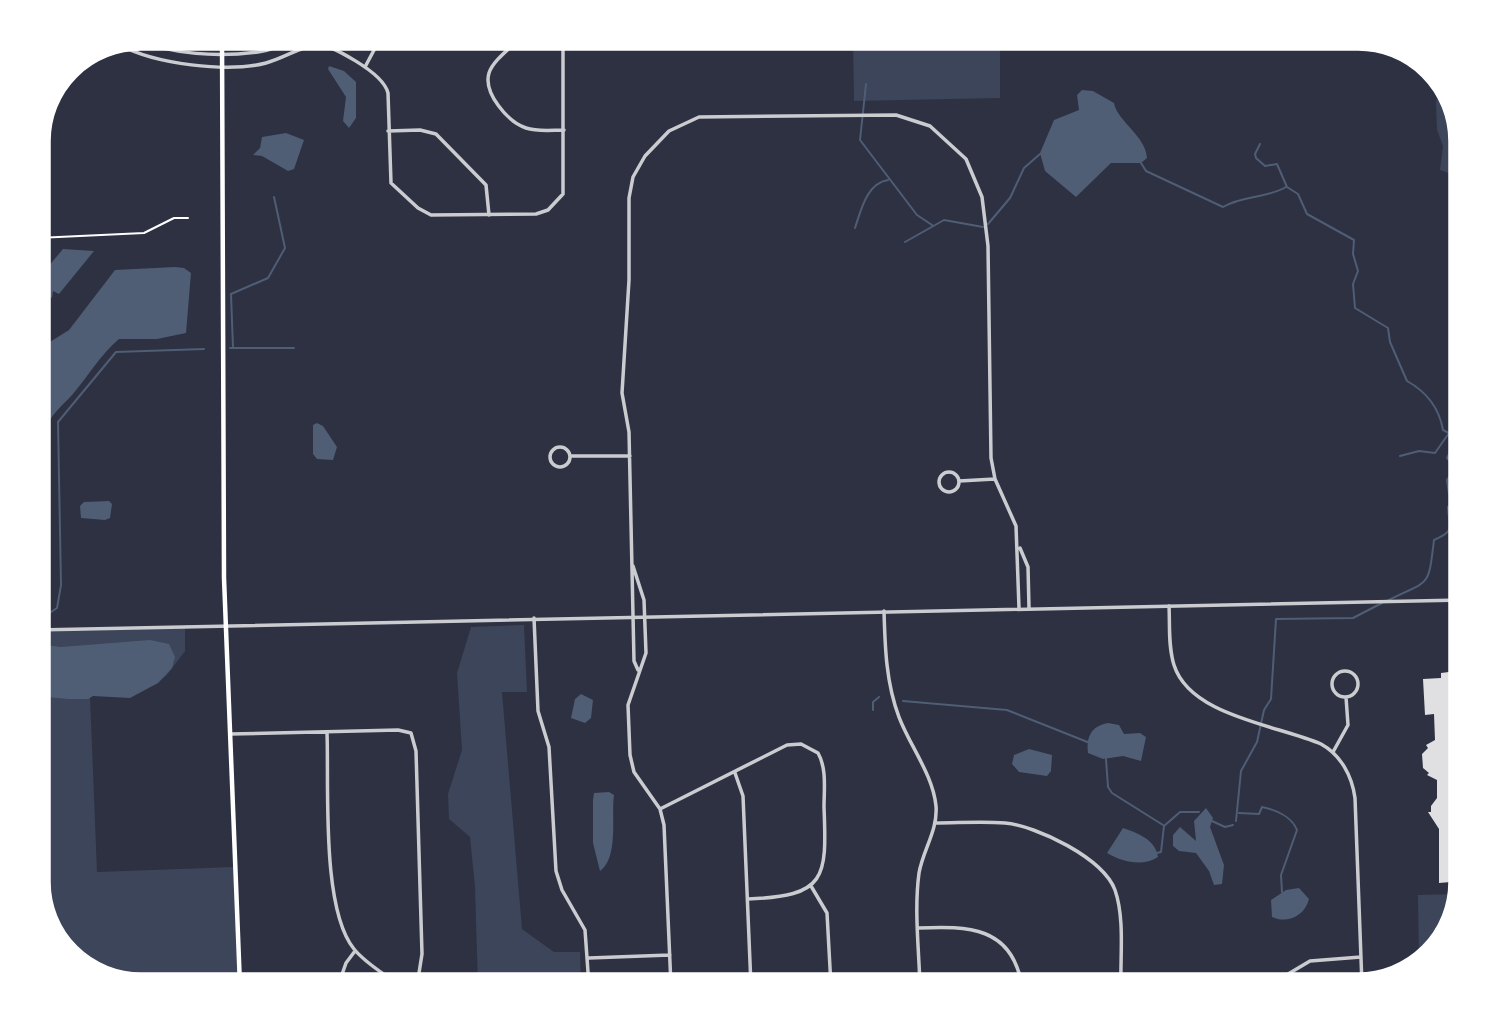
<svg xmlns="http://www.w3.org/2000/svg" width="1499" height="1023" font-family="'Exo 2',sans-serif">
<rect width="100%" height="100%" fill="#2d3142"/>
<path fill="#3c4559" d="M853,37H1000V98L854,101Z
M1439,79C1462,104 1462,146 1462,178L1440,170L1443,146L1437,130L1436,103Z
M524,625L527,692H502L522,929L554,952H580L581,986H478L475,887L470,837L449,819L448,794L462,750L457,673L471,627Z
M185,628V651L167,675L155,685L90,696L97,872L234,867L239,986H141L83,968L51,934L37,888V632Z
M1459,894L1444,940L1419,963L1418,895Z"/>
<path fill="#4f5d75" d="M329,66L344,71L356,82V118L349,128L343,121L346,97L328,69Z
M1082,90L1093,91L1114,103C1117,121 1146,136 1147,158L1141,163H1111L1076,197L1045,171L1040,153L1054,120L1079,110L1077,95Z
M286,133L304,140L294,169L288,171L262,156L253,155L260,148L262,137Z
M63,249L94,251L59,294L53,291L52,298L43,292L37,280Z
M175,267L184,268L191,273L186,333L157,339H119C100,355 89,375 73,394C61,407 50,415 44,432H37V350L69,330L115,270Z
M317,423L323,426L337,447L333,460L317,459L313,454V425Z
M109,501L112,504L110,518L105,520L81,518L80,506L84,502Z
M150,640L169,644L175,657L172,668L158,683L130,698L93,696L88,699H68L37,696V644L61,647Z
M581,694L593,700L591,718L585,723L571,718L575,699Z
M1108,723L1119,725L1124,734L1140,733L1146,737L1141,761L1123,756L1103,759L1088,753C1086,737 1091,726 1108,723Z
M1029,749L1052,755L1051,771L1047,776L1019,772L1012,764L1014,755Z
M609,792L614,795C611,816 619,857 600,871L593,843V800L594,793Z
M1206,808L1213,818L1210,827L1224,865L1222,884L1214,885L1209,871L1196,853L1179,851L1173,846V835L1180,827L1196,841L1194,821Z
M1123,828C1138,833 1156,840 1158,857C1143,867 1122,862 1107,853Z
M1299,888L1309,899C1305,916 1287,924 1272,917L1271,900L1286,890Z"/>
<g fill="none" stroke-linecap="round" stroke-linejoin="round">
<path stroke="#4f5d75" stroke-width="2" d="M866,84L860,140L917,215L932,225
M1260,144L1255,154L1256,158L1265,166L1277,164L1287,187L1298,194L1307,214L1354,240L1353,254L1358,271L1353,284L1355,308L1388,328L1390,342L1407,381C1425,391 1439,407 1443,430L1449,433
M1141,163L1146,171L1223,207C1243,195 1265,199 1286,187
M988,224L1010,198L1024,168L1040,154
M855,228C861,210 867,183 888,180
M905,242L944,220L983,227
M230,348H294
M233,348L231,294L268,278L285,248L274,197
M1454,431L1462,429
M1400,456L1419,451L1435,453L1449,433
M1387,601C1430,579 1428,590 1434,540C1458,530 1448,526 1448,507L1456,504L1457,500L1449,494L1447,480L1455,468L1447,458L1453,446L1454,431
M48,614L57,608L61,585L58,422L116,352L204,349
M903,701L1007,710L1090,743
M873,710V702L879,697
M1106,759L1108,787L1112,793L1163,825
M1239,813L1259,814L1262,807C1276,810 1292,817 1297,830L1281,875L1282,892
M1212,821L1225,827L1233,825
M1236,821L1241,771L1257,742L1264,710L1271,699L1276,619L1353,618L1382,603
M1157,853L1161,852L1164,826L1180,812H1199"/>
</g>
<path fill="#e0e0e3" d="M1449,672V679H1460L1462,881L1439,883V829L1428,812H1431V806L1437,798V780L1427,775L1429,773L1423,768L1422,754L1428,748L1426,745L1435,740L1434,714L1425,715L1423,679L1441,678V673Z"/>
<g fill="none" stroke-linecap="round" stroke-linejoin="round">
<path stroke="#fff" stroke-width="2" d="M37,238L144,233L174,218H188"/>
<path stroke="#caccd0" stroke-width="3.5" d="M521,37C512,47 493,60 489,73C483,93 508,122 526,128C538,132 552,130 564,130
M136,39C172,55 219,57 258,52C275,50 292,39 310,41C331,45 383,72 388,93L391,183L418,208L431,215L536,214L548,210L563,194V37
M120,45C155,64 227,73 266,63C284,58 298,48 317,44
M365,67L381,37
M63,77L77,63
M388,131L420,130L436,134L486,185L489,215
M550 457a10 10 0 1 1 20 0a10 10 0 1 1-20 0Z
M571,456H630
M939 482a10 10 0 1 1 20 0a10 10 0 1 1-20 0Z
M959,481L995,479
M1020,548L1028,567L1029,608
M633,566L644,600L646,653L628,705L630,755L634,772L660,809L664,825L671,986
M1169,606C1170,625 1168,646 1174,665C1190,716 1277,725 1321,744C1341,755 1352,776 1355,798L1362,985
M884,611C885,647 886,683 899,717C910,746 933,775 936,806C938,830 923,850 919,873C914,910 919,950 920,986
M534,618L538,711L549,747L556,871L562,890L585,930L589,986
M638,670L634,661L629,432L622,393L629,280V198L633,177L645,156L669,131L699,117L896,115L930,126L966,159L982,197L988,246L991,458L995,479L1016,526L1019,608
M1332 684a13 13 0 1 1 26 0a13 13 0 1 1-26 0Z
M327,732C329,785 321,909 354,949C366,964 385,974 400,986
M230,734L398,730L411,733L416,751L422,954L419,973L410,986
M1333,752L1348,725L1346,697
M735,773L743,796L751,986
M660,809L787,745L801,744L818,753C827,769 824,790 824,807C827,879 826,896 748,899
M935,823C958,823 982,821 1005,823C1037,826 1103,858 1115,890C1125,919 1120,957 1121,986
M811,886L827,913L831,986
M918,928C968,926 1012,926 1022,986
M589,958L670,955
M831,985L920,982
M338,986L346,963L355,951
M1268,986L1310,961L1361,957"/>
<path stroke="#caccd0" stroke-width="3.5" d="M37,630L1462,600"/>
<path stroke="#fff" stroke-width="4.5" d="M222,37L224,578L240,986"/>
</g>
<path d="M0 0H1499V1023H0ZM141 49H1358A92 92 0 0 1 1450 141V882A92 92 0 0 1 1358 974H141A92 92 0 0 1 49 882V141A92 92 0 0 1 141 49Z" fill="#fff" fill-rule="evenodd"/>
<path fill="none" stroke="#fff" stroke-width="3.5" d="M141 49H1358A92 92 0 0 1 1450 141V882A92 92 0 0 1 1358 974H141A92 92 0 0 1 49 882V141A92 92 0 0 1 141 49Z"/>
</svg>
